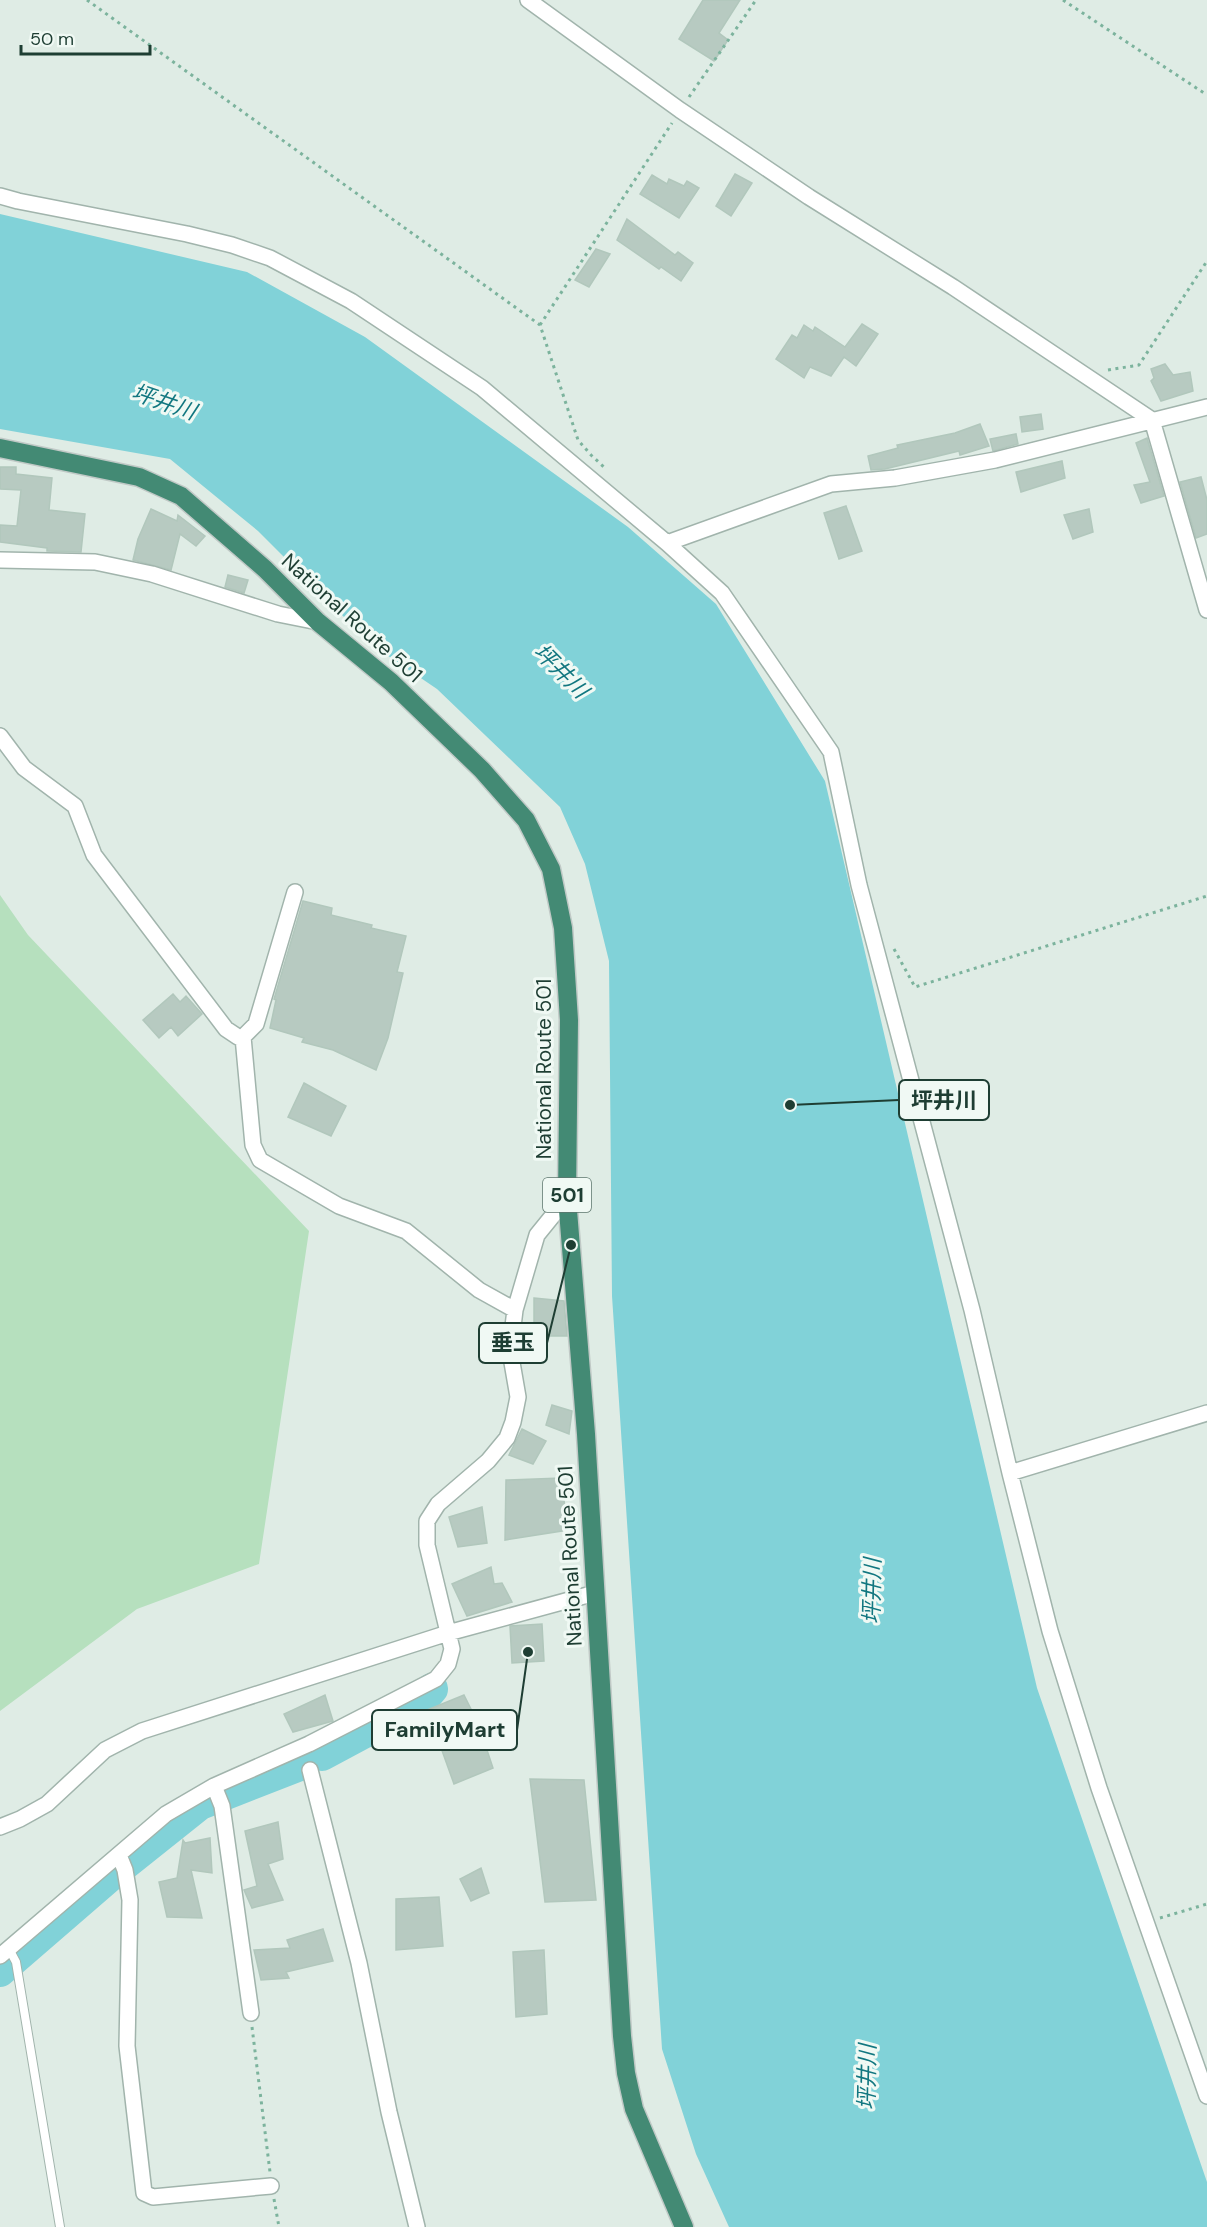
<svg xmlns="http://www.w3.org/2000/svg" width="1207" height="2227" font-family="'DM Sans','Noto Sans JP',sans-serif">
<rect width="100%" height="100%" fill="#dfece5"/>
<path fill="#b6e0be" d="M0,895L28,935L309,1231L259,1564L137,1609L0,1711Z"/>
<path fill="#81d2d8" d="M0,214L247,272L365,337L628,527L716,604L825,781L1037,1688L1207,2182V2227H729L696,2154L662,2049L612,1296L609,961L585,864L560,807L437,689L372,645L258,531L170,459L0,429Z"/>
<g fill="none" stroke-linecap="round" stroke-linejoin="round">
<path stroke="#81d2d8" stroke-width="32" d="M322,1755L421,1702L432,1689
M0,1971L111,1875L200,1804L305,1763"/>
</g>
<path fill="#b7cac1" stroke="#b1c7bc" stroke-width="1.5" d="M703,0H740L719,33L728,40L714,61L679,39Z
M735,174L752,183L731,216L716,206Z
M652,175L667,184L669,179L684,186L687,181L699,188L679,218L640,194Z
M627,219L675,255L678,252L693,263L681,281L661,267L659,269L617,240Z
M596,249L610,254L589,287L575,280Z
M862,324L878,334L856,366L844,357L831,376L810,367L804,378L776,359L792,335L797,338L804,325L813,331L815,327L845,347Z
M1165,364L1173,375L1190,372L1193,391L1161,401L1151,381L1154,378L1151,369Z
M1041,414L1043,429L1022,432L1020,417Z
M980,424L989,446L960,455L959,451L885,469L871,470L868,456L898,448L897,445L955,433Z
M1016,434L1018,444L993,451L990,439Z
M1147,438L1164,496L1141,503L1134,485L1150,482L1136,443Z
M1062,461L1065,478L1021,492L1016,472Z
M0,467H16V474L52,478L49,510L85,514L81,552L47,551V548L0,542V525L17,526L21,490L0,489Z
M1201,477L1207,500V534L1196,538L1180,482Z
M846,506L862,551L839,559L824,513Z
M151,509L177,521L178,515L205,536L196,546L180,534L171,570L133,560L138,539Z
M1089,509L1093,532L1073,539L1064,515Z
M228,575L248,580L244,593L225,587Z
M303,901L332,908L331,915L372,925L371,928L406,936L397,972L403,973L388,1038L376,1070L333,1050L302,1042L304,1038L270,1028L276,1000L274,999Z
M173,994L180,1002L186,996L202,1014L178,1036L171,1027L159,1038L143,1020Z
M304,1083L346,1106L331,1136L288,1117Z
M534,1298L564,1301L567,1336H534Z
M552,1405L572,1411L569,1434L546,1425Z
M522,1429L546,1441L533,1464L509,1455Z
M561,1478L568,1530L505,1540L506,1480Z
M482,1507L487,1543L458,1547L449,1517Z
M491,1567L494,1584L502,1583L512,1602L467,1616L452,1584Z
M542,1624L544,1661L512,1663L510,1626Z
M325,1695L333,1721L293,1732L284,1714Z
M464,1695L478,1723L493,1768L454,1784L440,1745L438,1746L420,1713Z
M530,1779L584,1780L596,1900L545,1902Z
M278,1822L283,1859L268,1864L283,1900L252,1908L244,1890L257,1886L245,1831Z
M210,1838L212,1873L191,1870L202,1918L167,1917L159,1882L177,1878L183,1840L185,1843Z
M481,1868L489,1893L471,1901L460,1879Z
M439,1897L443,1946L396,1950V1899Z
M323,1929L333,1961L286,1972L289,1978L261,1980L254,1950L290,1948L287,1940Z
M544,1950L547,2014L516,2017L513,1952Z"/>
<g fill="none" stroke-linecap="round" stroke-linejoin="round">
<defs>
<path id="service" d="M8,1947L16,1962L60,2227"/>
<path id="minor" d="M528,0L680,110L809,197L953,287L1152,420L1207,610
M0,196L18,201L187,234L232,245L270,258L351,301L482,388L667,543L722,593L831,752L859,885L972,1310L1010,1473L1050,1631L1099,1788L1207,2096
M667,543L831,484L895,478L995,460L1207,407
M0,560L95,562L152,574L278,614L318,622
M0,736L24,768L75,806L94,855L226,1029L238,1037H243L256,1024L295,892
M243,1037L253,1145L260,1160L339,1206L406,1231L479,1290L515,1310
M1010,1473L1207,1413
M310,1770L359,1963L389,2112L417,2227
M214,1786L222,1806L251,2013
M0,1827L20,1819L47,1804L105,1750L142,1731L448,1633L595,1593
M119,1855L125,1870L130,1900L127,2046L144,2193L153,2197L271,2186
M0,1956L166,1814L214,1786L309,1744L436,1679L448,1664L452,1649L427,1545V1521L438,1504L488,1461L507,1438L513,1422L518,1397L510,1351L515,1310L537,1235L567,1198"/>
<path id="trunk" d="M0,448L139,477L181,496L265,569L318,622L391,682L482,770L526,820L551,869L563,928L569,1020L567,1198L586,1434L622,2036L626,2073L634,2109L684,2227"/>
</defs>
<use href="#service" stroke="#a1b4ac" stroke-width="10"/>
<use href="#minor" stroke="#a1b4ac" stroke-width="18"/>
<use href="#trunk" stroke="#c0c9c6" stroke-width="21"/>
<path stroke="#7cb39d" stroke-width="3" stroke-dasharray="3 4.5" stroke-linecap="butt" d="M87,0L540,325L578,440L591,455L605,468
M1063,0L1207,95
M689,97L756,0
M540,325L672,123
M1108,370L1139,365L1207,261
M894,949L915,987L1207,896
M1160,1918L1207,1904
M252,2027L270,2172
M274,2199L279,2227"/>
<use href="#service" stroke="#fff" stroke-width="8"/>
<use href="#minor" stroke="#fff" stroke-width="15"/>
<use href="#trunk" stroke="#438a74" stroke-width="18"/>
</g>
<g text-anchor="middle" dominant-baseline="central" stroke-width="6" stroke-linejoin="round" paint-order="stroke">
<rect fill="#f0f9f4" stroke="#5d766d" stroke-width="1.5" x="543" y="1178" width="48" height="34" rx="4.5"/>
<g font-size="20" font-weight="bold" fill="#1e3e33">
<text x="567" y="1195">501</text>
</g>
<g font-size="21" fill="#1e3e33" stroke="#f0f9f4">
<text transform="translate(352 618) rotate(42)">National Route 501</text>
<text transform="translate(544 1069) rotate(-90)">National Route 501</text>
<text transform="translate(570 1556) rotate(-93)">National Route 501</text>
</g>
<g font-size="22" font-style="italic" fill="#127780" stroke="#f0f9f4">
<text transform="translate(164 402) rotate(19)">坪井川</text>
<text transform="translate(561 671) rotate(45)">坪井川</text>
<text transform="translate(872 1591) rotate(-89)">坪井川</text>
<text transform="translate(867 2077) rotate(-89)">坪井川</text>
</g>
</g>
<path fill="none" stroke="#1e3e33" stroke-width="2" d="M790 1105L899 1100M571 1245L547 1343M528 1652L517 1730"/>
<g fill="#1e3e33" stroke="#f0f9f4" stroke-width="2">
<circle cx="790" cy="1105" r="6"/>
<circle cx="571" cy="1245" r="6"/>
<circle cx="528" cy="1652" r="6"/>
</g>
<g fill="#f0f9f4" stroke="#1e3e33" stroke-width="2">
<rect x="899" y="1080" width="90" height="40" rx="6"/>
<rect x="479" y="1323" width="68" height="40" rx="6"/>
<rect x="372" y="1710" width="145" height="40" rx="6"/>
</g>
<g font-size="22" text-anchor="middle" font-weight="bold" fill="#1e3e33">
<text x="944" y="1108">坪井川</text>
<text x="513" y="1350">垂玉</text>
<text x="445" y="1737">FamilyMart</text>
</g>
<path d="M21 45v9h129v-9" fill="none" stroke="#1e3e33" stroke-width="3"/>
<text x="30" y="45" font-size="18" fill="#1e3e33" stroke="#f0f9f4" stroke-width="4.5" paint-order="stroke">50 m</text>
</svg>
